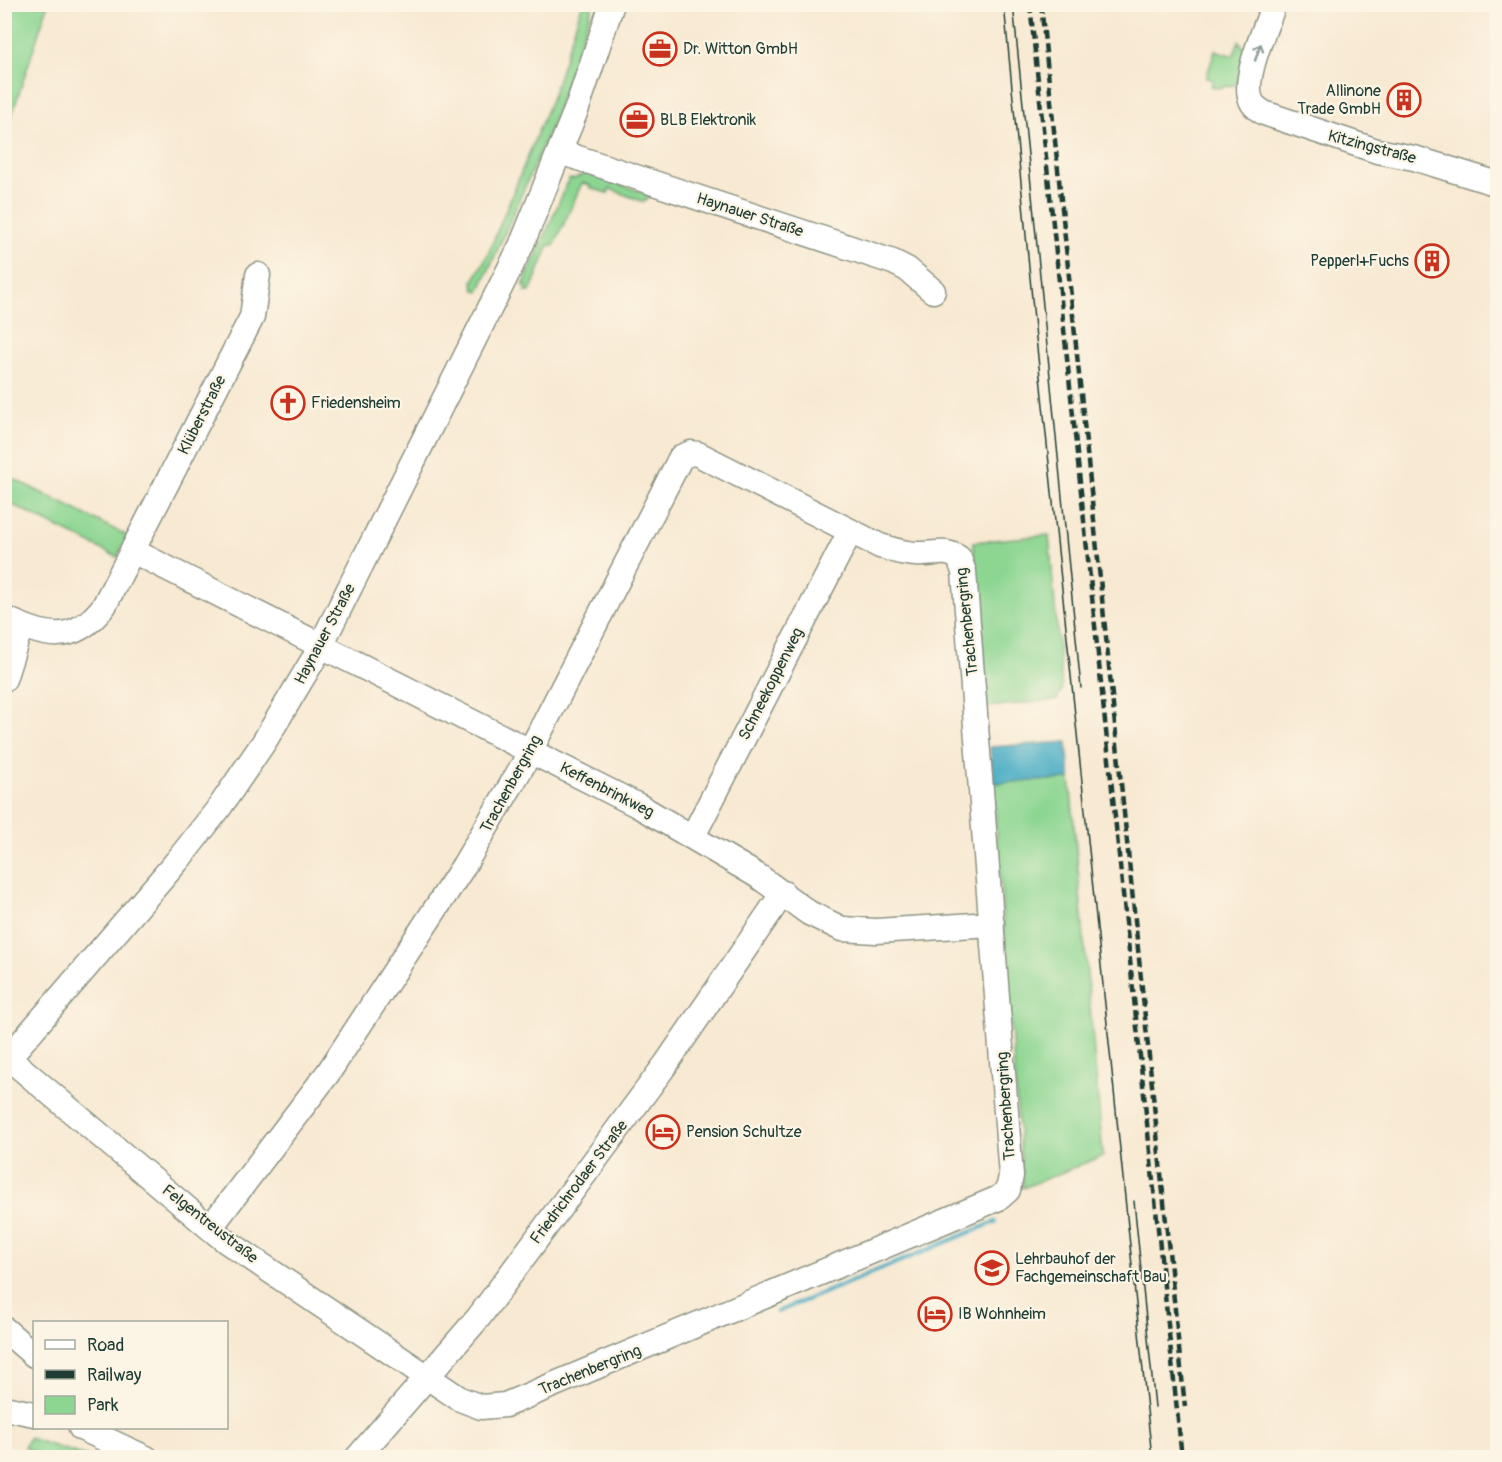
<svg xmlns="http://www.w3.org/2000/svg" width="1502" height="1462" font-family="Pangolin,sans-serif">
<rect width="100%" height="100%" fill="#fcf5e5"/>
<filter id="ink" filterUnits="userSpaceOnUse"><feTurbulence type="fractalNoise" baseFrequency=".0167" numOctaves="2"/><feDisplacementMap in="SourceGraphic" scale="12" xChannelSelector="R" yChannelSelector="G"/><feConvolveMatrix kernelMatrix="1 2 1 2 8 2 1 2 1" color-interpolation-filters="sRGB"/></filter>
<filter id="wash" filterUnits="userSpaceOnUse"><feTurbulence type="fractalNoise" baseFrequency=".008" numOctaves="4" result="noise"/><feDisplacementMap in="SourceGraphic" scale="24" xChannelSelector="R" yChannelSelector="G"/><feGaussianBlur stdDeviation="1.35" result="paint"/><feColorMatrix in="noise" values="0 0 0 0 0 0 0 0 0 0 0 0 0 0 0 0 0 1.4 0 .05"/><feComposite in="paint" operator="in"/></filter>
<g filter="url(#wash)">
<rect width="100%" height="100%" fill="#f8e9d2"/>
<path fill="#8dd692" stroke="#568a63" stroke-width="1.5" d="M5,4L48,5L5,136L4,5Z
M582,5H593L551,127L479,292L474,289L473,281L488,254L552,97Z
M1239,41L1248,53L1237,84L1218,88L1211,87L1213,80L1206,78L1215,50L1233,56Z
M586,173L651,195L644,202L610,189L608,193L590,188V185L582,183L554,246L549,245L530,292H525L527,287L523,286L569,179H575Z
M4,474L128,536L117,557L5,501Z
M1049,535L1062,689L1057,700L987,707L973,542Z
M1070,779L1103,1156L1023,1188L993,783Z
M29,1438L88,1457H43L24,1447Z"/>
<path fill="#44abc4" stroke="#32747c" stroke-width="1.5" d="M1067,742L1070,779L993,783L990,747Z"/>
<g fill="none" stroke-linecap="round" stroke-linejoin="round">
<path stroke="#44abc4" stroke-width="4.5" d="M777,1312L995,1222"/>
</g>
</g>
<g filter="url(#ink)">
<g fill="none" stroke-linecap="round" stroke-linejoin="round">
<defs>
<path id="minor" d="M1274,4C1266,27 1242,78 1251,100C1253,106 1259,110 1264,113L1377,151L1414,158L1498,184
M560,152L893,262L907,269L933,291
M133,551L639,806L758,876L809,913L842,929L876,931L992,924
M4,618C46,637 73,646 104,606L252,317L258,275
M4,679L21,626
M693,836L850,532
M4,1054L210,1228L226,1241L460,1399L481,1407L505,1405L999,1198L1008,1190L1011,1176L964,572L959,558C946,549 937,554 922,554C907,555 893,550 880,546L698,454L691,453L681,457L523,765L463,867L328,1073L210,1228
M4,1063L178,860L219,808L264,742L316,655L521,246L577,108L612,4
M4,1329L34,1355
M4,1408L34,1414
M81,1428L146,1458
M357,1458L479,1317L666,1064L783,893"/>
</defs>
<use href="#minor" stroke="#8c9383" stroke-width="27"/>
<use href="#minor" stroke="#fff" stroke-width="24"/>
<path stroke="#1f3d34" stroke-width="1.5" d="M1004,4L1033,309L1152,1458
M1013,4L1081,688
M1134,1201L1155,1407"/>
<path stroke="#1f3d34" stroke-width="4.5" stroke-dasharray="9 4.5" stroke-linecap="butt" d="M1030,4L1182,1458
M1041,4L1185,1407"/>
</g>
<defs><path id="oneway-shaft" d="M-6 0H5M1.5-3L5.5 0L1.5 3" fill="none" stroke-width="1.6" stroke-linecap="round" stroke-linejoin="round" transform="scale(1.5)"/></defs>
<use stroke="#8f9e9a" href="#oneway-shaft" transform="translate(1258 52) rotate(-71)"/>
</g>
<defs>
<symbol id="office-ring" viewBox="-11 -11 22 22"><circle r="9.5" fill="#fcf5e5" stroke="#c8321e" stroke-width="1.5"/><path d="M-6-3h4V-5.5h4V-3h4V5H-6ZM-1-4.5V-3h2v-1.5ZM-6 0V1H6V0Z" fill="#c8321e"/></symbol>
<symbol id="building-ring" viewBox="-11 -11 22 22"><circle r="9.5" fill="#fcf5e5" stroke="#c8321e" stroke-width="1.5"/><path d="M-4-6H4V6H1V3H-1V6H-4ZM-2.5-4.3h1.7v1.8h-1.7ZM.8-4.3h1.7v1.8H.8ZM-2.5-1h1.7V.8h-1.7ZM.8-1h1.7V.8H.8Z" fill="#c8321e"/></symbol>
<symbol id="church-ring" viewBox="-11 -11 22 22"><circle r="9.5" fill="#fcf5e5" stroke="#c8321e" stroke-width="1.5"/><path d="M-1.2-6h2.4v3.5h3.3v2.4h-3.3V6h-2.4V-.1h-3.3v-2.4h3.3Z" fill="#c8321e"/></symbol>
<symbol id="hotel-ring" viewBox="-11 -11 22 22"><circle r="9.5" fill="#fcf5e5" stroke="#c8321e" stroke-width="1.5"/><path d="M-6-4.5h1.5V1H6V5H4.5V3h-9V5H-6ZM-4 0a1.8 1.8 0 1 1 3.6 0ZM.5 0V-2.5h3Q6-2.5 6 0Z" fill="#c8321e"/></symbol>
<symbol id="university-ring" viewBox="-11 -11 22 22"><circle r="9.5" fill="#fcf5e5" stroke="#c8321e" stroke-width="1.5"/><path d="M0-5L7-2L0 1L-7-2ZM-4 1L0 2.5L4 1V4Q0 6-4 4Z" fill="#c8321e"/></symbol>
</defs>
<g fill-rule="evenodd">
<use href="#office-ring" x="641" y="30" width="38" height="38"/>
<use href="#building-ring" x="1385" y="81" width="38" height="38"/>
<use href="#office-ring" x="618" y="101" width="38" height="38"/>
<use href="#building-ring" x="1413" y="242" width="38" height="38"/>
<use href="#church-ring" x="269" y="384" width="38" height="38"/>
<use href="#hotel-ring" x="644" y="1113" width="38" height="38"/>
<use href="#university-ring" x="973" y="1249" width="38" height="38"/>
<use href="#hotel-ring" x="916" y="1295" width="38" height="38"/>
</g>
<g text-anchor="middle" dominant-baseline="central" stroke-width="4.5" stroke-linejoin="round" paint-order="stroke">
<g font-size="16" fill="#1f3d34" stroke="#fcf5e5" text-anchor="start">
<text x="683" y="49">Dr. Witton GmbH</text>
<text x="1381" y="91" text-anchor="end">Allinone<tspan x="1381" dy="18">Trade GmbH</tspan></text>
<text x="660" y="120">BLB Elektronik</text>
<text x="1409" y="261" text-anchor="end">Pepperl+Fuchs</text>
<text x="311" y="403">Friedensheim</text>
<text x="686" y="1132">Pension Schultze</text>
<text x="1015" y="1259">Lehrbauhof der<tspan x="1015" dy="18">Fachgemeinschaft Bau</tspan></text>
<text x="958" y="1314">IB Wohnheim</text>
</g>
<g font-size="16" fill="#1f3d34" stroke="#fcf5e5">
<text transform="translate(1372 147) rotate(15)">Kitzingstraße</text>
<text transform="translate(750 215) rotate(18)">Haynauer Straße</text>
<text transform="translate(202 415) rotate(-63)">Klüberstraße</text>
<text transform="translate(967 622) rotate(-96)">Trachenbergring</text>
<text transform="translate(325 634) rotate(-62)">Haynauer Straße</text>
<text transform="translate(771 684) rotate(-63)">Schneekoppenweg</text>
<text transform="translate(511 784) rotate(-61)">Trachenbergring</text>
<text transform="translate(607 790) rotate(27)">Keffenbrinkweg</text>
<text transform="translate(1006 1106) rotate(-94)">Trachenbergring</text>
<text transform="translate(579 1182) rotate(-53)">Friedrichrodaer Straße</text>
<text transform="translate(210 1224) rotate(38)">Felgentreustraße</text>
<text transform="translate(590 1370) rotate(-22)">Trachenbergring</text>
</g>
</g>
<rect width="1502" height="1462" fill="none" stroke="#fcf5e5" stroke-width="24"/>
<rect x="33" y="1321" width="195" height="108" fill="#fcf5e5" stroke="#a4ab9e" stroke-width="1.5"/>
<rect x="45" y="1340" width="30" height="9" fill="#ffffff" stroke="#a4ab9e" stroke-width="1.5"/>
<text x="87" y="1351" font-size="18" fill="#1f3d34">Road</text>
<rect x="45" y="1370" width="30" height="9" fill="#1f3d34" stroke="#a4ab9e" stroke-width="1.5"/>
<text x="87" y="1381" font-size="18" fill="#1f3d34">Railway</text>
<rect x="45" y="1396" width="30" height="18" fill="#8dd692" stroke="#a4ab9e" stroke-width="1.5"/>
<text x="87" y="1411" font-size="18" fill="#1f3d34">Park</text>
</svg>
